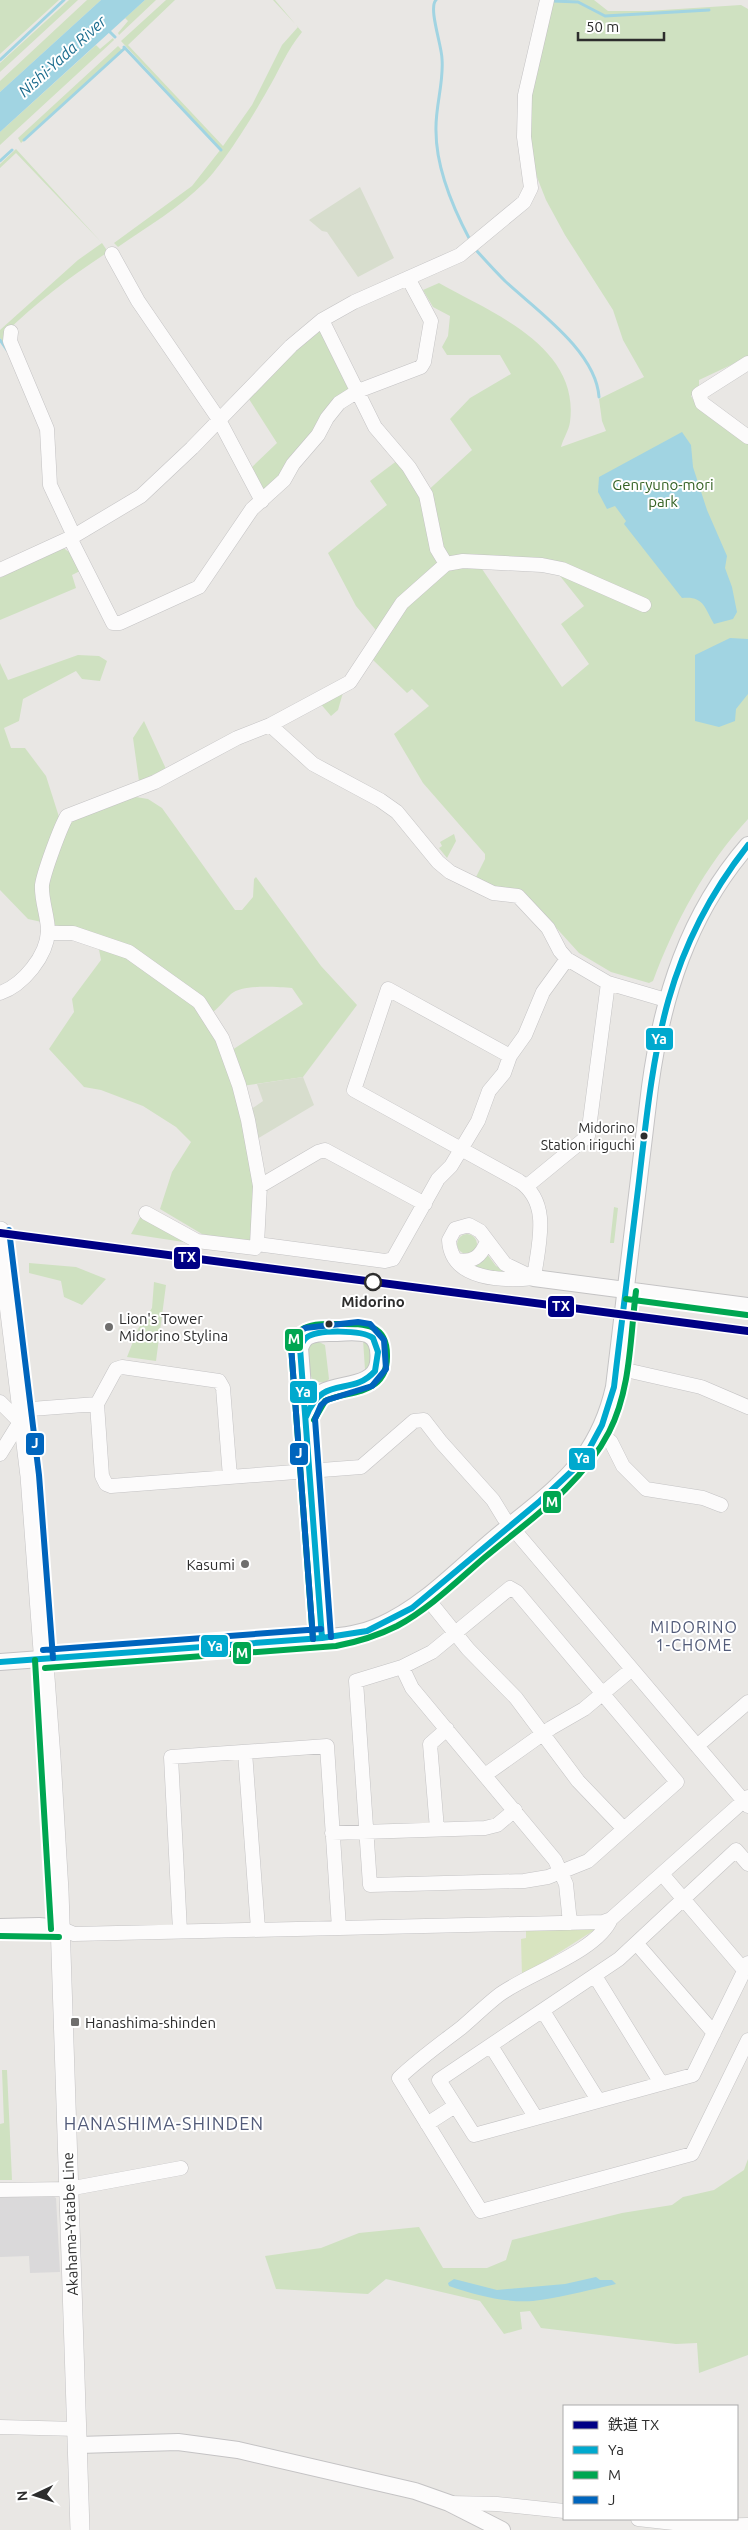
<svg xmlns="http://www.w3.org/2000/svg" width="748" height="2530" font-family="Ubuntu,'Noto Sans JP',sans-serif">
<rect width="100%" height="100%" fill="#e9e7e4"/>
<path fill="#dad9da" d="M53,2196L56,2198L60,2272L30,2273L29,2256L0,2257V2197Z"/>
<path fill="#cfe1c1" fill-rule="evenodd" d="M0,0H59L0,54Z
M69,0H78L0,72V63Z
M87,0H101L0,92V81Z
M145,0H156L119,35L118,33L128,21L125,18Z
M166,0H175L128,45L223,146L252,105L282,45L298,27L273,0H275L302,32C287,50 279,71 267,91C253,116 224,163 204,183C179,208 147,227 118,247L114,243L192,186L221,149L121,41Z
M551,0H594L608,11H647L741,5L748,9V357L699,380V386L691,396L698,408L748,444V819C705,866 675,922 653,981L649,983L611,972L579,953L522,890L493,887L475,879L485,859V854L423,783L394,734L429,706L412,689L407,693L372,659L384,640L356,606L328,553L387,505L370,481L398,460L423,495L472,450L450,419L470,398L511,374L500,355H447L442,347L448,336L450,316L433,307L423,290L439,283C492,313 580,346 570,422C569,430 563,439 561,447L606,431L602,421L599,399L644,377L623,340L613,310L565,235L546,200L533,167L528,111ZM480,566L556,571L584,606L561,624L589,664L562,687Z
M113,38L114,40L0,145V132L96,45L100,49Z
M118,46L123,51L21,143L18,138Z
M16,149L102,243L108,252C71,276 37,302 5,333V345L0,338V330L78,260L102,243L16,153L0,168V164Z
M322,329L349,389L268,492L263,490L251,468L277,443L247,396L292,353Z
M62,547L69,552L80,571L72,575L76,588L0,620V578Z
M78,655L99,656L107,661L100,681L82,679L76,671L23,699L19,721L4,728L11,748H25L46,776L60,820L136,797L148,799L162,808L235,910H242L253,897L254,879L256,877L321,966L357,1005L303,1077L242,1086L229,1052L303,1004L292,988C277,987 243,984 231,994C222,1003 216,1011 205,1018L232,1072L256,1188L253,1238L245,1244L202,1234L160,1209L172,1172L191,1142L176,1127L143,1106L101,1090L84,1087L49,1049L74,1012L72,999L101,960L96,934L28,919L0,890V663L8,680Z
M344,689L338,710L331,716L319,702Z
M144,721L166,769L139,781L133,738Z
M454,834L456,841L447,858L439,848L442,846L440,842Z
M614,1207L618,1208L614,1243H610Z
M141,1216L190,1243L131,1234Z
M457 1244a10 10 0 1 1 20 0a10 10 0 1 1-20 0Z
M487,1254L496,1266L516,1277L471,1266Z
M29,1263L76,1267L106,1279L82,1305L64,1297L61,1281L29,1273Z
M154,1282L166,1285L156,1361L127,1357L138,1329L152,1308Z
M363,1339L367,1340L373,1353L368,1371L365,1370Z
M317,1341L325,1345L329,1379L326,1383L314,1381C307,1373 306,1355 310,1345Z
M2,2070H7L12,2180H0V2124L4,2123Z
M748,2159V2355L699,2373L697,2343L676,2344L541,2328L530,2311L520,2312L522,2329L504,2334L480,2301L386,2279L368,2294L276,2289L265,2256L321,2248L359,2233L419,2227L443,2268H487L506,2260L512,2240L622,2213L672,2205L683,2197L714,2190L744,2170Z"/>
<path fill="#d7ddcd" d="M360,187L394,258L358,277L327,232L322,231L309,220Z
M303,1077L314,1105L257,1139L250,1110L263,1101L257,1084Z"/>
<path fill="#d8e4c0" d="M596,1929L522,1976L521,1939L526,1938V1930Z"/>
<path fill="#a1d4e2" d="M101,0H145L0,132V92Z
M682,432L691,445L693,467L707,510L727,556L725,568L732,587L737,612L733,619L714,624C704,607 704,596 682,598L624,524L626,521L615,506L607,509L598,492L599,477Z
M730,638L748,639V694L736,709L735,721L719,727L695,721V655Z
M596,2277L600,2280H612L616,2284C589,2290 560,2298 533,2301C505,2303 475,2295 449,2286L448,2283L454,2279L497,2290L565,2284Z"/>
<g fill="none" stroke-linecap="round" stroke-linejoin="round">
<path stroke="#a1d4e2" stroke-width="3" d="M436,0C428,8 442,46 442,59C444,83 435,107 436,131C436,168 453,208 470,240
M553,1L578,2L605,16L709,10
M108,30L115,37
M124,47L221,150
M0,60L64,0
M24,140L125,48
M0,161L12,150
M476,250C485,260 495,271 505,281C536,310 596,351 599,397
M0,340L7,350"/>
<defs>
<path id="minor" d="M112,254L138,301L218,418L262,501
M322,320L375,427L409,467L426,495L437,549L446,564
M11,332L10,341L47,429L50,485L74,536
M748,363L699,394L702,403L748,437
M70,538L113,623H120L199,587L252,509L284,480L293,464L318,435L327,418L339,403L358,391L421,367L424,362L431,321L408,278
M0,570L74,536L141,496L192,448L291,346L322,320L354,302L460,255L524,202L531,188L524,137L525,95L547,0
M270,725L313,764L380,800L397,812L438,862L450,872L493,893L518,896L548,928L560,951L567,959L608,983L666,1000
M48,933H73L129,952L199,1002L222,1038L239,1085L248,1120L260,1186L257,1244L255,1248L197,1241L146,1213
M0,993C23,985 47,956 48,931C48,916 41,900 42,885C44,872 60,828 67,816L155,782L237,738L270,725L350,682L402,603L446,564L463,561L542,565L562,569L644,605
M510,1056L388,989L354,1090L519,1181C552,1203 538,1245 534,1278
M260,1186L318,1152L325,1150L425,1204
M527,1186L588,1136L608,983
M469,1225L480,1231L505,1264L534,1278C504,1281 451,1281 449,1240L455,1229Z
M257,1244L385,1261L393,1259L438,1179L451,1166L478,1121L489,1091L504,1073L510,1056L525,1035L543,992L567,959
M456,1260C473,1263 481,1257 487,1241
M617,1368L701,1387L748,1407
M0,1402L20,1422
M599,1432L611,1442L623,1466L646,1489L703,1498L721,1505
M0,1454L23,1417L31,1409L97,1404
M230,1477L223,1388L219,1381L122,1367L116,1369L97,1404L102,1476L106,1484L111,1486L361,1467L414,1421L424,1420L441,1442L493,1500L504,1518L748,1806
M510,1588L517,1592L677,1782L588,1861L548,1877L524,1881L370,1885L356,1681L402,1667L432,1652Z
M426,1597L468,1649L516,1698L578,1781L623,1828
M402,1667L412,1688L555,1860L566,1884L570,1923
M697,1746L748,1702
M245,1752L258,1929
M485,1775L551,1728L584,1709L632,1669
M437,1829L430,1744L447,1729
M332,1833L485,1828L497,1825L515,1810
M748,1864L736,1850L619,1959L439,2080L474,2135L693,2075L748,1963
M662,1874L744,1970
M611,1919C597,1952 527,1974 499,1995C486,2005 474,2017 461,2028C440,2044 419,2059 399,2078L481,2211L692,2154L748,2040
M60,1928L74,1934L603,1922L611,1919L748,1797
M180,1931L171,1757L327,1746L339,1928
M637,1944L714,2033
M595,1976L661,2083
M543,2011L598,2100
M491,2046L536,2118
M427,2124L455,2106
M0,2190L68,2189L181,2168
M0,2427L78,2429
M449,2503L497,2504L564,2511
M638,2519L700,2526L748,2525"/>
<path id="tertiary" d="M534,1278L748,1306
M306,1417C310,1407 313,1397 323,1392C339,1383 375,1387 378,1363C382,1329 361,1331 336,1333C327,1333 317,1332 309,1336C304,1338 302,1343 300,1348L322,1638
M0,1662L322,1638C342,1636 362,1634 381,1625C424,1606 459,1568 495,1538C524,1513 558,1490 582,1459C598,1437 608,1414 614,1387L650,1087C662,998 688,914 748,845
M0,1927L39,1926L60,1928
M79,2445L178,2442L238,2450L415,2491L449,2503L502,2530"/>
<path id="secondary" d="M0,1231L30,1476L51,1758L59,1891L80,2530"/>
</defs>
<use href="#minor" stroke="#c4c3c4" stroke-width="15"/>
<use href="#tertiary" stroke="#c4c3c4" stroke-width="18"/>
<use href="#secondary" stroke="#c4c3c4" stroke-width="20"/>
<use href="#minor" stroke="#fcfbfb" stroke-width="14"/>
<use href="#tertiary" stroke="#fcfbfb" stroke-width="16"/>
<use href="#secondary" stroke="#fcfbfb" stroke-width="19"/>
<defs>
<path id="bus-1" d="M306,1417C323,1373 351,1398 375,1371L378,1352L373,1338C362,1330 317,1329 306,1338C303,1340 302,1344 300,1348L322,1638
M0,1662L322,1638L367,1631L412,1608L540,1501L573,1470L588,1451L602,1425L614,1387C622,1318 631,1249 639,1181C654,1050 663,953 748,845"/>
<path id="bus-2" d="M626,1299L747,1315
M313,1639L291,1346C294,1340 296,1334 301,1330C311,1323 324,1324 335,1324C361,1324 388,1321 387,1357C387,1367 384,1377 375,1384C361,1395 340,1393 325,1401L314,1420
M35,1660L51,1929
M45,1668L336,1646C357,1642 377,1636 397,1626C430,1608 456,1582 484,1558C528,1521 582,1485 609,1432C631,1389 630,1338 636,1291
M0,1936L59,1937"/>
<path id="bus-3" d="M9,1230L39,1475L53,1658
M313,1639L291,1346L295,1336L305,1328L358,1322L370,1324L384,1340L386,1369L372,1386L327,1400L321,1405L315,1419L331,1637
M43,1650L321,1629"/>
</defs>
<use href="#bus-1" stroke="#fff" stroke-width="10"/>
<use href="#bus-2" stroke="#fff" stroke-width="10"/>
<use href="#bus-3" stroke="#fff" stroke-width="10"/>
<use href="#bus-1" stroke="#00a9ce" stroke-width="6"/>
<use href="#bus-2" stroke="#00a651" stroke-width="6"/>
<use href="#bus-3" stroke="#0065bd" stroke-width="6"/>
<defs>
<path id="rail-1" d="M0,1233L748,1331"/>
</defs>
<use href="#rail-1" stroke="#fff" stroke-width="11"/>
<use href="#rail-1" stroke="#000084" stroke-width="8"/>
</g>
<g fill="#2d2d2d" stroke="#fff" stroke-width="2">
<circle cx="644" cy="1136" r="4.5"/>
<circle cx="329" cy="1324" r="4.5"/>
</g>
<circle fill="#fff" stroke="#2d2d2d" stroke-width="2.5" cx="373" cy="1282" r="8"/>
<g fill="#6f6e6d" stroke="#fff" stroke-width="2">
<circle cx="109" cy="1327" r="5"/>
<circle cx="245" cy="1564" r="5"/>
<rect x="70" y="2017" width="10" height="10" rx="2.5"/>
</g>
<g text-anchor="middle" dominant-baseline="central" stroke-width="4" stroke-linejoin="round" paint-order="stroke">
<g font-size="14" fill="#2d2d2d" stroke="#fff" text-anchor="end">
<text x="635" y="1128">Midorino<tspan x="635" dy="17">Station iriguchi</tspan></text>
</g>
<g font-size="15" fill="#346224" stroke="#fff">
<text x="663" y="484">Genryuno-mori<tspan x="663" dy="17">park</tspan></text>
</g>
<g font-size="15" font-weight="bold" fill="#2d2d2d" stroke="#fff">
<text x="373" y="1301">Midorino</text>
</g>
<g font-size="15" fill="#2d2d2d" stroke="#fff" text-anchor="start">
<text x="119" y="1318">Lion's Tower<tspan x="119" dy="17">Midorino Stylina</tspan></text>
<text x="235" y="1564" text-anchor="end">Kasumi</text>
<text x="85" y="2022">Hanashima-shinden</text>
</g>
<g font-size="15" fill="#2d2d2d" stroke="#fff">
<text transform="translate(70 2224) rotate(-92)">Akahama-Yatabe Line</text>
</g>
<g font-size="16" font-style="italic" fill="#1e6e8f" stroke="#fff">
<text transform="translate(62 56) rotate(-42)">Nishi-Yada River</text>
</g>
<g font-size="16" letter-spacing="1" fill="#525b79" stroke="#fff">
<text x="694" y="1627">MIDORINO<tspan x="694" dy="18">1-CHOME</tspan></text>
</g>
<g font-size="18" letter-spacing="1" fill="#525b79" stroke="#fff">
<text x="164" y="2123">HANASHIMA-SHINDEN</text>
</g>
</g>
<g stroke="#fff" stroke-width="2">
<rect x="645" y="1027" width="29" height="24" rx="5" fill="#00a9ce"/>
<rect x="173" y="1246" width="28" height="24" rx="5" fill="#000084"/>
<rect x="547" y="1295" width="28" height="23" rx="5" fill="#000084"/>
<rect x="284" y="1328" width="20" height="24" rx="5" fill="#00a651"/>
<rect x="289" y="1380" width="29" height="24" rx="5" fill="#00a9ce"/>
<rect x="25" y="1432" width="20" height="24" rx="5" fill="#0065bd"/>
<rect x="289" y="1442" width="20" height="24" rx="5" fill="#0065bd"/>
<rect x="568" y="1447" width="28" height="24" rx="5" fill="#00a9ce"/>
<rect x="542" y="1490" width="20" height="24" rx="5" fill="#00a651"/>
<rect x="200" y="1634" width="29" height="24" rx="5" fill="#00a9ce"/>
<rect x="232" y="1641" width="20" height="24" rx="5" fill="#00a651"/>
</g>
<g font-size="14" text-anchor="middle" font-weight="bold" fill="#fff">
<text x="659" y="1044">Ya</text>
<text x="187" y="1262">TX</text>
<text x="561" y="1311">TX</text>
<text x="294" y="1344">M</text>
<text x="303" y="1397">Ya</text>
<text x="35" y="1448">J</text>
<text x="299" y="1458">J</text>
<text x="582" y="1463">Ya</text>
<text x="552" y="1507">M</text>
<text x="215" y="1651">Ya</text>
<text x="242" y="1658">M</text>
</g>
<rect x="563" y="2405" width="175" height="115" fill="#ffffff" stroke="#ababab"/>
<rect x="573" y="2421" width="25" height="8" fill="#000084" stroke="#ababab"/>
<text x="608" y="2430" font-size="15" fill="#2d2d2d">鉄道 TX</text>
<rect x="573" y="2446" width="25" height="8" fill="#00a9ce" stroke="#ababab"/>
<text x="608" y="2455" font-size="15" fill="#2d2d2d">Ya</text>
<rect x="573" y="2471" width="25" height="8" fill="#00a651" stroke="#ababab"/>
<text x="608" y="2480" font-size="15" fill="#2d2d2d">M</text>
<rect x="573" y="2496" width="25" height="8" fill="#0065bd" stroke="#ababab"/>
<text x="608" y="2505" font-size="15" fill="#2d2d2d">J</text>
<g transform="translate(35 2495) rotate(266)" stroke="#ffffff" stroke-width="4" paint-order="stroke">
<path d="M0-4L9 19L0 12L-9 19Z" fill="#2d2d2d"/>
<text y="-8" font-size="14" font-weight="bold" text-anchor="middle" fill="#2d2d2d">N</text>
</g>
<path d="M578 32v8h86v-8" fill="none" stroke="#2d2d2d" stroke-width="2.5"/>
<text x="586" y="32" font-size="15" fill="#2d2d2d" stroke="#ffffff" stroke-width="4" paint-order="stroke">50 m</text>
</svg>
